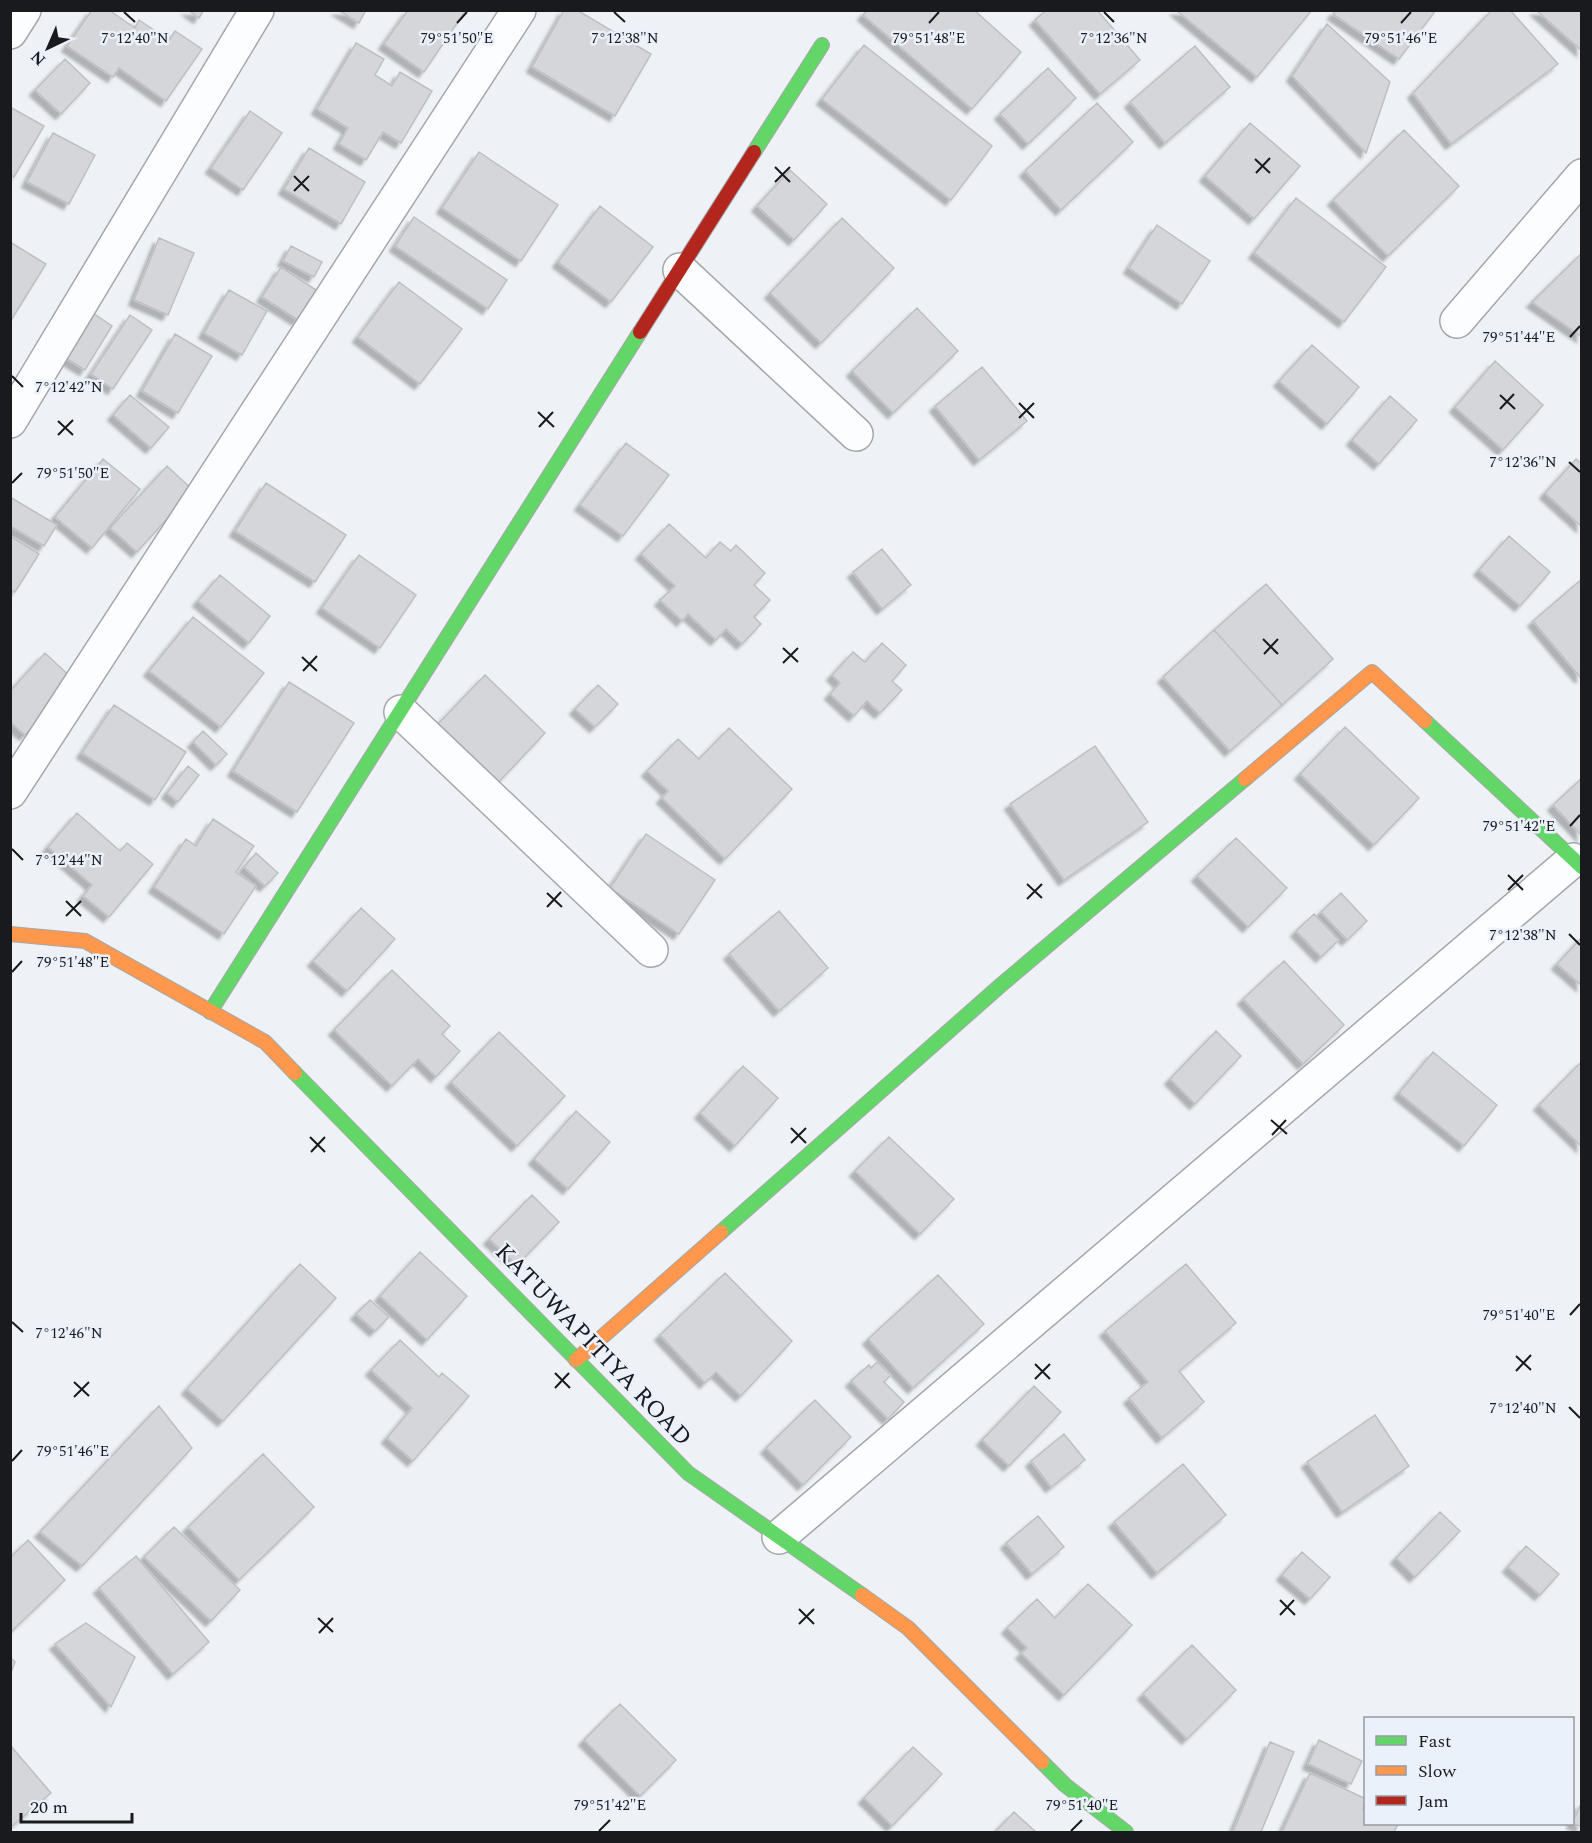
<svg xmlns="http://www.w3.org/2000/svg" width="1592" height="1843" font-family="Spectral,serif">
<defs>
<filter id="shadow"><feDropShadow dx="-5.5" dy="5.5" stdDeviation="1.5" flood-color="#0004"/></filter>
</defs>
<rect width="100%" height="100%" fill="#eef2f6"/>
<path fill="#d4d6d9" stroke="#bdc0c3" stroke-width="1.5" filter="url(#shadow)" d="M92,10H109L135,28L139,20L169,40L175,31L202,49L166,101L119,68L113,77L67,46Z
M188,10H204L199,18Z
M338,10H366L359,23Z
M408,10H466L424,72L384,44Z
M564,10H577L651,54L615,116L532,67Z
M867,10H974L1021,52L972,109L863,15Z
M1046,10H1097L1140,60L1100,94L1035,20Z
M1176,10H1312L1257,77Z
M1336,10H1436L1399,59L1333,14Z
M1492,10H1510L1558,64L1451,144L1413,93Z
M1536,10H1582V51Z
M1327,24L1390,82L1366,153L1292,76Z
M356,43L384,59L375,75L392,86L400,72L432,91L401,143L383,132L366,160L339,144L348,128L317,109Z
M864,45L992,146L951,200L822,99Z
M1195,46L1230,87L1165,143L1130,102Z
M65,59L90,83L61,114L35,90Z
M1048,68L1076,98L1028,144L1000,114Z
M1097,103L1133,142L1061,210L1025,171Z
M10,107L44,126L14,177L10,175Z
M250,111L282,133L243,190L211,168Z
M1250,123L1300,166L1254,219L1205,176Z
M1404,130L1459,186L1388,256L1333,200Z
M53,133L95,155L69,204L27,182Z
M309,148L365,182L341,224L284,189Z
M479,152L558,205L521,261L442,208Z
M790,170L827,204L794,240L757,206Z
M1296,198L1386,267L1344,322L1254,253Z
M600,206L653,247L611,302L558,262Z
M414,217L507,280L488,309L395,246Z
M842,218L894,268L821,343L770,293Z
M1157,225L1210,261L1182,304L1129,268Z
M159,238L194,253L168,315L134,300Z
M10,242L46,264L10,322Z
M291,246L322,262L314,277L283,261Z
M1582,253V337L1532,302Z
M281,267L316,290L298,320L262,297Z
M399,282L462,329L420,384L358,337Z
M229,290L267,311L242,355L204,333Z
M917,308L958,351L893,413L852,371Z
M87,309L112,326L85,370L59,354Z
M130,315L152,330L113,389L91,374Z
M175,334L212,356L178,413L142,391Z
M1312,345L1359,387L1327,424L1279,381Z
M1495,361L1543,405L1503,450L1455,407Z
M982,367L1027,421L979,460L935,406Z
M130,395L169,427L151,448L113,415Z
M1390,396L1417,420L1379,464L1352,440Z
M626,443L669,475L623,536L580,505Z
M103,459L140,489L92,548L55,517Z
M1576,459L1582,464V527L1545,493Z
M167,466L193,490L137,552L110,528Z
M266,483L346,535L315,582L235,531Z
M10,497L57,525L44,546L10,526Z
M669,524L706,558L720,542L731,551L736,545L765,573L754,585L770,600L754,617L761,624L742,644L726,629L716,640L688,614L682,621L660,600L675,586L641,554Z
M10,536L39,554L15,592L10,590Z
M1509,536L1550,572L1520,606L1479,570Z
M882,549L911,585L882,609L853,572Z
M359,555L416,595L380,648L322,608Z
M220,575L270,616L249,643L198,601Z
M1582,579V676L1580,677L1533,621Z
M1266,584L1333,659L1282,705L1214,630Z
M193,617L264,673L221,727L149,671Z
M1214,630L1282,705L1230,751L1163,677Z
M882,643L906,665L892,681L902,690L880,713L867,701L854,716L830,694L840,683L832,675L853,652L865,662Z
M45,653L75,681L25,735L10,722V691Z
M485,675L545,733L497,784L437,725Z
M289,682L354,723L297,812L233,771Z
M598,685L618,704L595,727L575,709Z
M114,705L186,752L155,800L82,753Z
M1345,727L1419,798L1374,845L1300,774Z
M729,728L792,789L725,859L662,798L668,791L647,771L678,739L699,759Z
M203,731L227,754L216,765L193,742Z
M1095,746L1148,822L1064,880L1010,804Z
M188,766L199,775L178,802L167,793Z
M1582,778V836L1553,805Z
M77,813L120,851L127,843L153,864L109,917L83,896L92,885L48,847Z
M213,819L254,846L236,872L256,886L224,934L154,887L186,839L196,846Z
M646,834L715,880L679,934L610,888Z
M1236,838L1287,888L1248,927L1197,876Z
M256,853L278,873L265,886L244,867Z
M1341,893L1367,921L1347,940L1321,912Z
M361,908L395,939L347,991L313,961Z
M779,911L828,968L779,1011L729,954Z
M1314,914L1339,940L1321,957L1296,931Z
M1582,937V986L1557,964Z
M1284,961L1344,1025L1303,1064L1243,999Z
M392,970L450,1026L442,1034L460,1051L436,1077L418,1059L392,1086L334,1030Z
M1216,1031L1241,1056L1195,1104L1170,1079Z
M499,1032L565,1096L517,1146L451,1082Z
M1433,1052L1497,1105L1464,1146L1399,1093Z
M1582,1061V1147L1539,1105Z
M743,1066L778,1098L735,1146L700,1113Z
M576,1111L610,1142L568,1189L534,1159Z
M889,1137L954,1199L920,1234L855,1171Z
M532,1195L559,1222L517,1265L489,1239Z
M420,1252L467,1296L427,1340L380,1296Z
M300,1264L336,1298L223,1421L187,1389Z
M1186,1264L1236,1323L1179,1371L1204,1402L1162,1438L1129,1398L1148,1382L1105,1331Z
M725,1273L792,1341L741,1396L716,1372L705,1383L660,1335Z
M938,1275L984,1324L913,1388L868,1339Z
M370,1300L389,1317L375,1331L356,1314Z
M400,1340L439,1377L442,1373L469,1396L413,1461L387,1438L412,1408L371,1370Z
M877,1362L891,1375L884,1382L904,1402L888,1419L851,1381L869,1365L871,1368Z
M1034,1386L1061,1412L1009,1466L982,1440Z
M815,1400L851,1437L803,1485L766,1448Z
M159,1406L192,1448L82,1566L40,1532Z
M1375,1415L1409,1466L1342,1512L1307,1462Z
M1064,1434L1085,1460L1051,1487L1031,1461Z
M263,1454L314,1507L239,1580L188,1527Z
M1183,1464L1226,1515L1157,1573L1114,1522Z
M1440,1512L1460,1531L1415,1577L1396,1558Z
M1038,1516L1064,1547L1032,1574L1006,1543Z
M174,1527L240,1590L211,1621L144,1557Z
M28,1540L65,1580L10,1633V1558Z
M1526,1546L1559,1574L1540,1595L1508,1567Z
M1302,1552L1330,1577L1310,1599L1282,1575Z
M136,1556L209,1642L173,1674L99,1588Z
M1088,1584L1132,1625L1064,1695L1021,1653L1027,1648L1007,1628L1037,1599L1055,1618Z
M86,1623L135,1657L111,1707L55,1644Z
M1192,1645L1236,1690L1187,1739L1143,1694Z
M10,1657L15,1662L10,1675Z
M620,1704L676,1760L640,1796L584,1740Z
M1319,1740L1362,1761L1351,1784L1308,1764Z
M1270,1742L1294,1752L1261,1832H1233Z
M10,1745L51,1793L11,1827L10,1826Z
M913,1747L942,1774L892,1826L864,1798Z
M1310,1773L1366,1799L1363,1809L1366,1810V1824H1398L1394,1832H1282Z
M1582,1802V1827L1572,1823Z
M1014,1812L1036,1832H995Z"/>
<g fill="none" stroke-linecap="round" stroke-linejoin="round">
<defs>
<path id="street" d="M10,32L24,10
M680,270L856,434
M1457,321L1582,176
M10,421L257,10
M401,712L651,950
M10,792L519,10
M779,1537L1573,860"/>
<path id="fast" d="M754,152L822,45
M1425,721L1582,867
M210,1012L640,332
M295,1073L688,1473L862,1595
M721,1232L1001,985L1245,779
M1042,1762L1065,1785L1126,1832"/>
<path id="slow" d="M1245,779L1372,672L1425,721
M10,934L85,941L265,1042L295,1073
M576,1360L721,1232
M862,1595L908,1628L1042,1762"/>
<path id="jam" d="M640,332L754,152"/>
</defs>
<use href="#street" stroke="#a4a7aa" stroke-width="36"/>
<use href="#fast" stroke="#a4a7aa" stroke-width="16"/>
<use href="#slow" stroke="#a4a7aa" stroke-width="16"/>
<use href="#jam" stroke="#a4a7aa" stroke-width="16"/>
<use href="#street" stroke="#fcfdfe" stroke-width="33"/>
<use href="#fast" stroke="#63d668" stroke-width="14"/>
<use href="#slow" stroke="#ff974d" stroke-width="14"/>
<use href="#jam" stroke="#b3261e" stroke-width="14"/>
</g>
<path fill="none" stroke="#181a1d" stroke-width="2" d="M124,12L135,22M614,12L625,22M1104,12L1114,22M457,23L467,12M929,23L939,12M1401,23L1411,12M1255,159L1270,173M775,167L790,182M1256,173L1270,158M294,176L309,191M775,182L790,167M294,191L309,176M1570,337L1580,326M12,376L23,387M1500,395L1515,409M1019,403L1034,418M1500,409L1514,394M538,412L554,427M1019,418L1034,403M58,421L73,435M539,427L553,412M58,435L73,420M1569,462L1580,472M12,483L22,473M1263,639L1278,654M783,648L798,662M1264,654L1278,639M302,657L317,671M783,663L798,648M303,671L317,656M1570,826L1580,815M12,849L23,860M1508,875L1523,890M1027,884L1042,898M1508,890L1523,875M547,893L562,907M1027,899L1042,884M66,901L81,916M547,907L561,892M66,916L81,901M1569,934L1580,945M12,972L22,961M1271,1120L1287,1134M791,1128L806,1143M1272,1135L1286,1120M310,1137L325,1152M791,1143L806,1128M311,1152L325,1137M1570,1315L1580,1304M12,1322L23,1332M1516,1356L1531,1370M1035,1364L1050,1379M1516,1371L1531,1355M555,1373L570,1388M1035,1379L1050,1364M74,1382L89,1396M555,1388L569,1373M74,1397L89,1382M1569,1407L1580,1418M12,1461L22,1450M1280,1600L1295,1615M799,1609L814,1624M1280,1615L1294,1600M318,1618L333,1632M799,1624L814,1609M319,1633L333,1618M599,1831L610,1820M1071,1831L1082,1820"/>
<g text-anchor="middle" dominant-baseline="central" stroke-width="5" stroke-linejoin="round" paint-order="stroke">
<g font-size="24" fill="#181a1d" stroke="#eaf1fa">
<text transform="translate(593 1345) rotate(46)">KATUWAPITIYA ROAD</text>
</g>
</g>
<g font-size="15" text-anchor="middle" fill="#181a1d" stroke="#eaf1fa" stroke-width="5" stroke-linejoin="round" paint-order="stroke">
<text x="135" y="43">7°12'40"N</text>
<text x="625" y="43">7°12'38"N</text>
<text x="1114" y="43">7°12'36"N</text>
<text x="457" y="43">79°51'50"E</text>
<text x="929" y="43">79°51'48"E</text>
<text x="1401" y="43">79°51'46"E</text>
<text x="1519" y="342">79°51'44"E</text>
<text x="69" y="392">7°12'42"N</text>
<text x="1523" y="467">7°12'36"N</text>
<text x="73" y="478">79°51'50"E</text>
<text x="1519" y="831">79°51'42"E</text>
<text x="69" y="865">7°12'44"N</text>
<text x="1523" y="940">7°12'38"N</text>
<text x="73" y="967">79°51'48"E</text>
<text x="1519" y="1320">79°51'40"E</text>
<text x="69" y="1338">7°12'46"N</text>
<text x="1523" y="1413">7°12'40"N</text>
<text x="73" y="1456">79°51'46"E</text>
<text x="610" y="1810">79°51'42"E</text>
<text x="1082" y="1810">79°51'40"E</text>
</g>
<rect width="1592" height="1843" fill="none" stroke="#181a1d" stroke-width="24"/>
<rect x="1364" y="1717" width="210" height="108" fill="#eaf1fa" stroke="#969ba2" stroke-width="1.5"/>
<rect x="1376" y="1736" width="30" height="9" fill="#63d668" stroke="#969ba2" stroke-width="1.5"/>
<text x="1418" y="1747" font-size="18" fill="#181a1d">Fast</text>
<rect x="1376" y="1766" width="30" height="9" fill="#ff974d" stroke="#969ba2" stroke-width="1.5"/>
<text x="1418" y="1777" font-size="18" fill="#181a1d">Slow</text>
<rect x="1376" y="1796" width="30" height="9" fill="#b3261e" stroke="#969ba2" stroke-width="1.5"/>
<text x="1418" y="1807" font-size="18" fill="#181a1d">Jam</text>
<g transform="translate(48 48) rotate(224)" stroke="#eaf1fa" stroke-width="4.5" paint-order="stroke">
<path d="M0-4.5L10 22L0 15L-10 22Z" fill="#181a1d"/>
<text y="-9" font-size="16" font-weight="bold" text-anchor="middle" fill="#181a1d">N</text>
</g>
<path d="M21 1813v9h111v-9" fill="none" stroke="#181a1d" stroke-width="3"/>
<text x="30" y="1813" font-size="18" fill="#181a1d" stroke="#eaf1fa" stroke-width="4.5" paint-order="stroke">20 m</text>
</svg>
